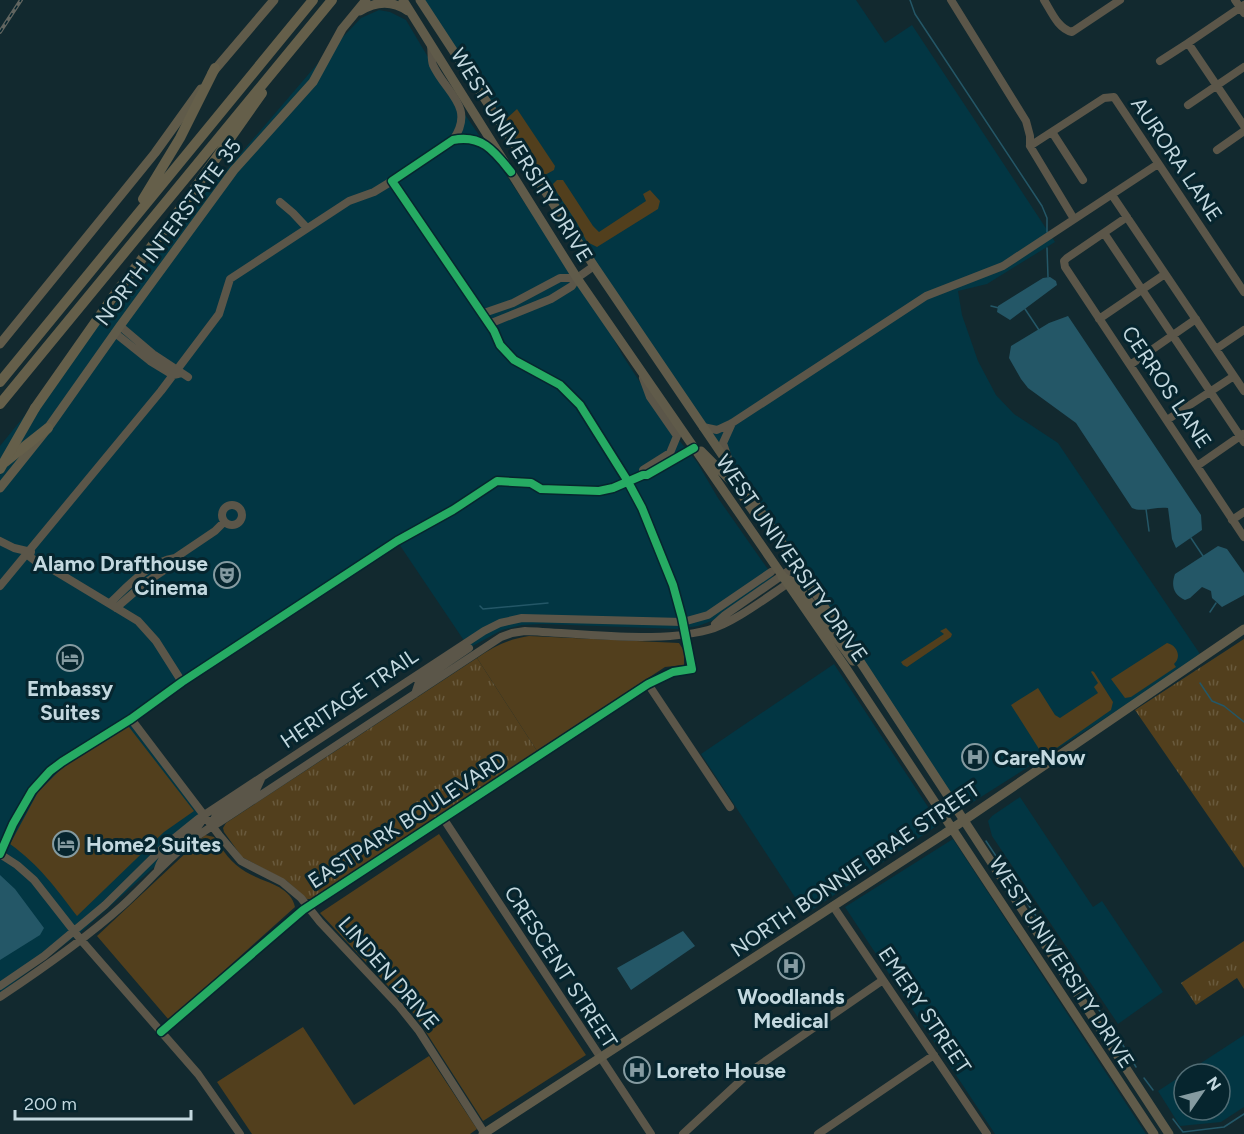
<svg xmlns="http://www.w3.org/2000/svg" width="1244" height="1134" font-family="Figtree,sans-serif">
<defs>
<pattern id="park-tufts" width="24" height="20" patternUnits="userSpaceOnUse" patternTransform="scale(1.5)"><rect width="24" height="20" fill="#523f1d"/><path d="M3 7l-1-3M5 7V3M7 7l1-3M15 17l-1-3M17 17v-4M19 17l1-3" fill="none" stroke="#695a3d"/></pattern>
</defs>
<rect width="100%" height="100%" fill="#12292f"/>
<path fill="#023643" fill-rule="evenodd" d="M420,0H856L885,43L912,25L1055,242L987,284L958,291L962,315L978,361L996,395L1014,414L1058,443L1202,657L962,809Z
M379,10L390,12L406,20L444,84L492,154L606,325L623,356L673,433L697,462L718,498L774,578L714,620L698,626L678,629L542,624L522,625L502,630L469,648L397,541L131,718L206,821L81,932L0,993V446L218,177L224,173L319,62L361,18Z
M834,664L936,819L935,827L806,914L701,754Z
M1020,797L1093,907L1102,901L1163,992L1118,1024L992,836L988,821L992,816Z
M953,839L1146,1134H995L845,907Z
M1244,1035V1107L1221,1122L1180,1126L1158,1091ZM1184,1074H1220V1110H1184Z"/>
<path fill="#523f1d" d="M517,109L555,166L554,170L543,176L539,173L506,125L505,120Z
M557,180H563L593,226L599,232L646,201L643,194L650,190L660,201L658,209L597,247L587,242L577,223L554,188L553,184Z
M946,628L952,634L951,637L907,667L903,665L901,662L944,634L940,631Z
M529,636L679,643L684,651V665L665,667L537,751L477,658C494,646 509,639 529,636Z
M1167,643C1177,645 1182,657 1174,664L1176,667L1131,697L1125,698L1111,679Z
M1092,671L1094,672L1113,702L1111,710L1048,754L1039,749L1011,705L1038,688L1055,715L1060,718L1098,693L1094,687L1098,683L1091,672Z
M129,727L194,811L164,832L77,916C55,887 40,866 10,844L38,792L64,766L123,728Z
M439,834L586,1055L483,1121L415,1015L320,913Z
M205,835L214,837C223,851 231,863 246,872C262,882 291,885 295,907L169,1020L97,936Z
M303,1027L354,1105L429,1056L477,1129L470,1134H252L217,1082Z"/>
<path fill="url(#park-tufts)" d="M1244,639V868L1135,710Z
M477,658L537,751L314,899H307L287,881L242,857L224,832L223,828L226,823Z
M1244,941V989L1237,978L1196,1005L1181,983Z"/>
<path fill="#245767" d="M1050,277L1056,281L1057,285L1010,320L997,312L998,306L1043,278Z
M1068,316L1201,515L1202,530L1176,548L1172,539L1168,508C1156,506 1142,513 1132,508L1076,423L1028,388L1021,379L1009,358L1011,346L1049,323Z
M1218,546L1227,549L1244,573V595L1222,607L1212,598L1211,591L1202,587L1190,598L1185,600C1173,595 1171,585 1175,574Z
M0,875L15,889L44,928L40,935L0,960Z
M683,931L695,946L631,990L617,968Z"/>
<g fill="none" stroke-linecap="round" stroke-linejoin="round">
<path stroke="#245767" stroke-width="1.5" d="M910,0L915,14L1042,206L1047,218V232
M1047,248L1048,277
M991,306L999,308
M1025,309L1039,330
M1146,509L1149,531
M1191,538L1203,556
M480,606L483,609L548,603
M1210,612L1216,603
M1200,683L1212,701L1224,706L1244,722
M986,841L1020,892
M1025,900L1050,936
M1055,944L1085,989
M1093,1002L1112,1027L1136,1067
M1144,1078L1153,1090
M1173,1119L1183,1132L1224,1127L1244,1114"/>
<path stroke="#5b5649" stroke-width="8" d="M951,0L1026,121L1030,136V146L1074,219
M1044,0C1051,11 1058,29 1072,32L1120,0
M1235,0L1244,13
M1244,5L1188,43L1244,126
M431,46C432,52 431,59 433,65C446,93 476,107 453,140
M1160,61L1188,43
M1188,105L1244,67
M1052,132L1083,180
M1030,146L1104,98L1114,97L1244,292
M1217,150L1244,131
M1112,195L1244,391
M280,202L293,213L307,228
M1127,217L1067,258L1064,261L1065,267L1244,537
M1104,233L1244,442
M481,314L513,303L560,278H577
M1099,319L1165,274
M489,324L551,299L572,286L577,278L594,266
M120,326L153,354L188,377
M115,333L150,361L173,375L178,374
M1216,349L1244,330
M1130,365L1196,319
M643,378L650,397L677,436L670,453L643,470V475
M1167,420L1234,376
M703,427L717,430L732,423L926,296L1003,266L1158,164
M729,461L723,443L732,423
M1197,466L1243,434
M222 515a10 10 0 1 1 20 0a10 10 0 1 1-20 0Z
M1232,520L1244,512
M0,541L14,548L31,552
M28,553L29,556L38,563H42L138,621L156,641L182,682
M0,586L161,391L219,314L230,279L349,201L374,192L392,181
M110,603C128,586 149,562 175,558
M116,608L145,583L169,567L175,558L215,531L224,522
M715,624L725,615L797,565
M648,684L730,807
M415,694L419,682L469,648
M131,719L219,835L241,861L282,882L301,898L320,922L399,1006L419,1031L485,1134
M443,818L651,1134
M212,826L215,817L256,790L261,779
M0,854L13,824L32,791L50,771L62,762L131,719L182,682L397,541L453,510L497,481L531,483L541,489L599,491L613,488L643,475H647L694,448
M0,854L17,865L34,880L81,940L198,1074L240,1134
M158,869C165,844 197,839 204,815
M833,906L987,1134
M0,986L44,956L105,905L167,844L198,819L484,631L500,623L522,618L683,622L708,615L771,572
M0,997C42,969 84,940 122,906C154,877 181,842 220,822L501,637L512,633L525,631C580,633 656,644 708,630C732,624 766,598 787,584
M161,1032L303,910L648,684L673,672L692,669L682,618L673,585L642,508L627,480L580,405L560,385L514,360L500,345L494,331L392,181L453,140C470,137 486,141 497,155
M683,1134L751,1071L883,980
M818,1134L934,1055"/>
<path stroke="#605b4a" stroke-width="9" d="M403,0L577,278L846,668L1154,1134
M420,0L594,266L797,565L1169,1134
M360,11C376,1 392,0 408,11
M212,73L274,0
M0,344L155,153L201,89
M701,451L735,485L758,518
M0,488L48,428L120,326L234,170L313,82L342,29L366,0
M782,577L796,583L853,661
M483,1134L944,834L1244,629"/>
<path stroke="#655f4a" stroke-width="10" d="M143,199L180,138L215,68
M0,382L313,0
M0,404L332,0
M35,408L115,294L181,208L262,93
M5,462L48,428"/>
<defs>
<path id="rail" d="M0,32L21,0"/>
</defs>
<use href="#rail" stroke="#616560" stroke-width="4"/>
<use href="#rail" stroke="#06252e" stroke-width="1.5" stroke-dasharray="4.5" stroke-linecap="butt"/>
<path stroke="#655f4a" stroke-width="10" d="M0,469L35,408"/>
<defs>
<path id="cycleway" d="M0,854L13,824L32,791L50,771L62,762L131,719L182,682L397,541L453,510L497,481L531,483L541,489L599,491L613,488L643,475H647L694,448
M161,1032L303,910L648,684L673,672L692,669L682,618L673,585L642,508L627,480L580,405L560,385L514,360L500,345L494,331L392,181L453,140C482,134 495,152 511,172"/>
</defs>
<use href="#cycleway" stroke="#06252e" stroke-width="11"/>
<use href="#cycleway" stroke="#26ab63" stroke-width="8"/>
</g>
<defs>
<symbol id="theatre-ring" viewBox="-11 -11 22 22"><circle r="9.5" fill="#06252e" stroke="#859ba1" stroke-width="1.5"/><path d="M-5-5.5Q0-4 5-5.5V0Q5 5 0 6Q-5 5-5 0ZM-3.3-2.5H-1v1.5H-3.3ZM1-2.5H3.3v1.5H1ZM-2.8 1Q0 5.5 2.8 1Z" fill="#859ba1"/></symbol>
<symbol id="hotel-ring" viewBox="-11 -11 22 22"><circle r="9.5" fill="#06252e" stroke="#859ba1" stroke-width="1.5"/><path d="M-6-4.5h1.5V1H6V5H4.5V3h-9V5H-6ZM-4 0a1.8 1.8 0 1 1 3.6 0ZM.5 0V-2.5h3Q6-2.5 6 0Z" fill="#859ba1"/></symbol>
<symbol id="hospital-ring" viewBox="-11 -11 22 22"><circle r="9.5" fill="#06252e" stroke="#859ba1" stroke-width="1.5"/><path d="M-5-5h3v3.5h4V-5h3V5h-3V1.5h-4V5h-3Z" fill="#859ba1"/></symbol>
</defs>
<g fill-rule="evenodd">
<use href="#theatre-ring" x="212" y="560" width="30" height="30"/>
<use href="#hotel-ring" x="55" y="643" width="30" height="30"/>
<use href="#hospital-ring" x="960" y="742" width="30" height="30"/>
<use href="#hotel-ring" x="51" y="829" width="30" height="30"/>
<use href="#hospital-ring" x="776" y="951" width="30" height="30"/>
<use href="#hospital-ring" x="622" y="1055" width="30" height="30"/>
</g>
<g text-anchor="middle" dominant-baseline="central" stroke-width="6" stroke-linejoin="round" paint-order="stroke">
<g font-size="21" fill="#c3d8df" stroke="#06252e">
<text transform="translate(522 155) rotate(58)">WEST UNIVERSITY DRIVE</text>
<text transform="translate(1177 159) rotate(56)">AURORA LANE</text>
<text transform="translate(168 232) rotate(-53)">NORTH INTERSTATE 35</text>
<text transform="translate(1167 387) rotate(56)">CERROS LANE</text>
<text transform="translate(792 558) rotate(55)">WEST UNIVERSITY DRIVE</text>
<text transform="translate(349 698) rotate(-34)">HERITAGE TRAIL</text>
<text transform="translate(407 820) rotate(-33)">EASTPARK BOULEVARD</text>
<text transform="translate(855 869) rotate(-34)">NORTH BONNIE BRAE STREET</text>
<text transform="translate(1062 962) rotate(57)">WEST UNIVERSITY DRIVE</text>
<text transform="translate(561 967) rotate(57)">CRESCENT STREET</text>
<text transform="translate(389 973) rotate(49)">LINDEN DRIVE</text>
<text transform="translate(925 1010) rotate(56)">EMERY STREET</text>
</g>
<g font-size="21" font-weight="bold" fill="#c3d8df" stroke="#06252e" text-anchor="start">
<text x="208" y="563" text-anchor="end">Alamo Drafthouse<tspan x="208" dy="24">Cinema</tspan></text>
<text x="70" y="688" text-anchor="middle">Embassy<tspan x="70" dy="24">Suites</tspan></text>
<text x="994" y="757">CareNow</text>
<text x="86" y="844">Home2 Suites</text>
<text x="791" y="996" text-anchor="middle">Woodlands<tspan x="791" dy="24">Medical</tspan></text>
<text x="656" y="1070">Loreto House</text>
</g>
</g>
<g transform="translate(1202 1092) rotate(55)"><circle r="28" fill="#06252e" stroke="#526d75" stroke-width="1.5"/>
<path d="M0-4.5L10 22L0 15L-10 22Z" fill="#859ba1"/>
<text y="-9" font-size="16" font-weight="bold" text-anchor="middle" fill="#c3d8df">N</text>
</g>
<path d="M15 1110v9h176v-9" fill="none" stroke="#c3d8df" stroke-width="3"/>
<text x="24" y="1110" font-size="18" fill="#c3d8df" stroke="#06252e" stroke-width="4.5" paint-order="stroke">200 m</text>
</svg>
